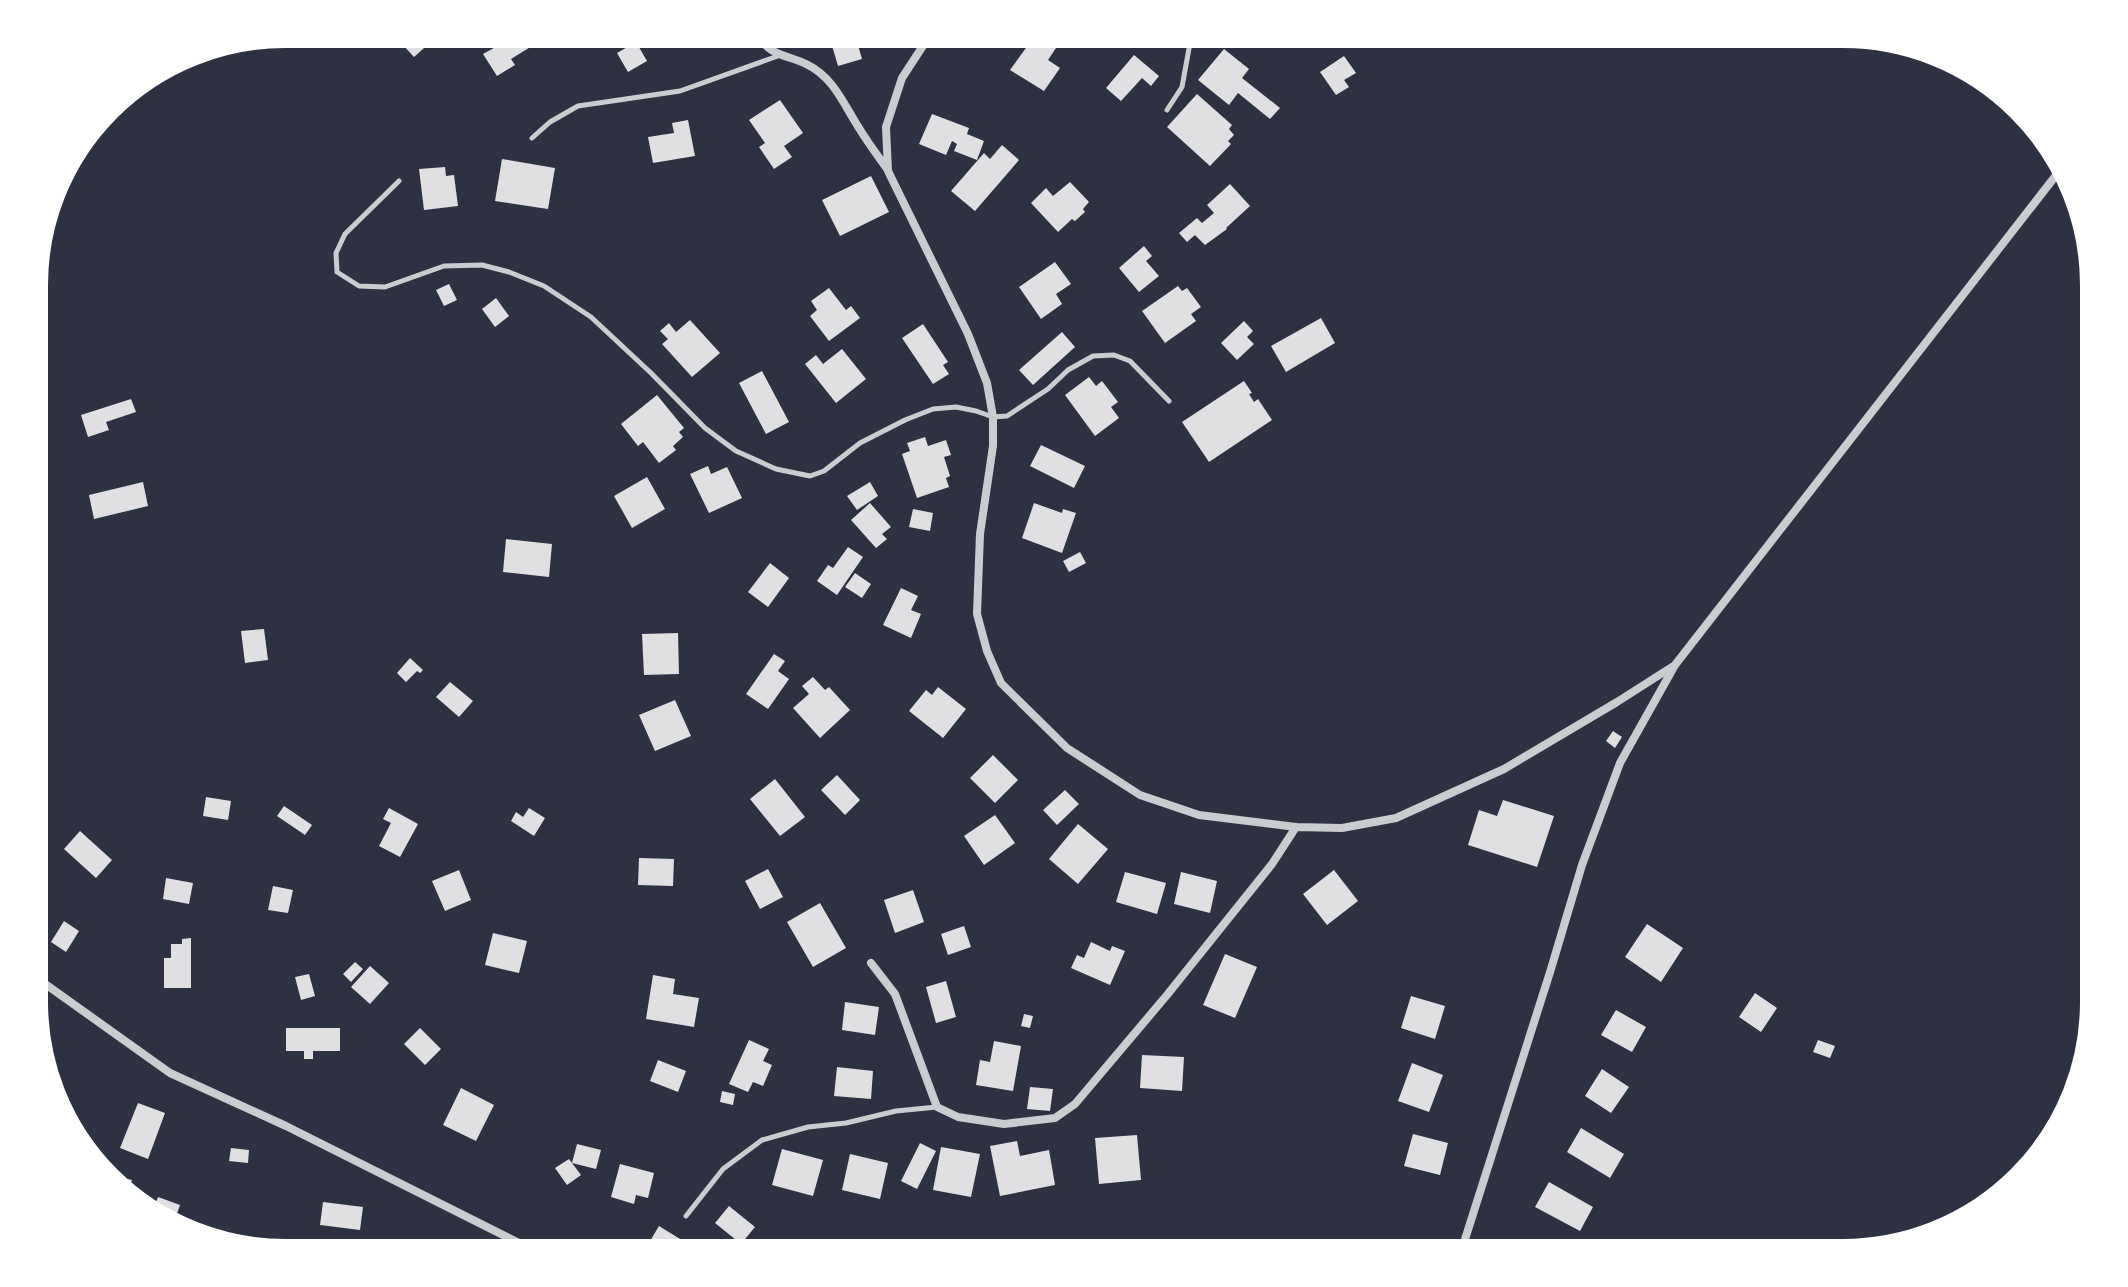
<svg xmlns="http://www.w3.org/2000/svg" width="2128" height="1287" font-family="Cabin,sans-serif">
<rect width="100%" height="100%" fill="#2d3142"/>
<path fill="#e0e0e3" d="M391,32H442L414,57Z
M494,32H535L540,41L511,59L515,65L497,76L483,54L501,44Z
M828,32H861L855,35L862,59L838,66Z
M1036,34L1056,48L1048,60L1060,68L1044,91L1010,70Z
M636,42L647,61L628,72L617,53Z
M1224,49L1249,69L1242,78L1280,108L1270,119L1238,93L1229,105L1198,80Z
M1134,55L1159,76L1151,86L1142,78L1121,101L1106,88Z
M1344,56L1356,73L1344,80L1349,87L1336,95L1320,72Z
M1197,94L1232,125L1229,129L1234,135L1228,141L1231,144L1210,166L1167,127Z
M780,100L803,133L784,146L792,157L774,169L759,147L765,143L749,120Z
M932,114L969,128L967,134L984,141L977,160L954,151L957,144L952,141L946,155L919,144Z
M688,120L695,156L653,163L648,137L674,133L672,123Z
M1002,145L1019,160L975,211L951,191L984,153L990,159Z
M502,159L555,168L548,209L495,201Z
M445,167L446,176L454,175L458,206L424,210L419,169Z
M871,176L889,212L840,236L822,200Z
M1070,182L1089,202L1083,209L1085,212L1075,221L1072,219L1058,232L1031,203L1046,188L1053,196Z
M1230,184L1250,206L1226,228L1227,229L1205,245L1195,235L1187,242L1179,233L1197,218L1202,223L1214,213L1207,205Z
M1144,246L1152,256L1146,261L1159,276L1139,292L1119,268Z
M1055,262L1071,284L1056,294L1062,304L1041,319L1019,287Z
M449,284L457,300L444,306L436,290Z
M1178,286L1182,291L1187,288L1201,307L1191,314L1196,321L1165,343L1142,311Z
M829,288L846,310L851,306L860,318L829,341L810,316L817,310L811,301Z
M496,298L509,316L495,327L482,309Z
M1321,318L1335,343L1286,372L1271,346Z
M690,320L720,353L692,377L662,344L668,339L660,331L669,323L676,332Z
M1244,321L1253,331L1247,337L1254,344L1237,360L1221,343Z
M923,324L948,362L943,365L949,374L933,384L902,338Z
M1062,332L1075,347L1033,385L1019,370Z
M842,349L866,379L836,403L805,364L816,355L823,364Z
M762,371L789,422L766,434L739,383Z
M1089,377L1096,386L1102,381L1118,402L1111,407L1119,418L1095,436L1065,395Z
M1244,381L1252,393L1249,394L1254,402L1258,399L1272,420L1209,462L1182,422Z
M657,395L684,428L679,432L683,437L673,446L676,450L659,463L643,442L638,446L621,424Z
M131,399L136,412L106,422L109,430L88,437L81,415Z
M925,437L928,446L946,440L951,455L944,457L950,476L946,478L949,487L917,498L902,454L910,451L907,443Z
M1041,445L1085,466L1074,488L1030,466Z
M708,466L711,474L727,467L742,498L709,513L690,474Z
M647,477L665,509L632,528L614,496Z
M143,482L148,506L94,519L89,495Z
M870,482L878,496L857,510L847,496Z
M870,503L891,527L882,534L887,539L876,548L851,520Z
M1034,503L1062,513L1063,509L1076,513L1062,553L1022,538Z
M913,509L933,513L930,531L909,527Z
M506,539L552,544L549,577L503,572Z
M848,547L863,557L837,595L817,581L828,565L833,568Z
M1080,552L1086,563L1069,572L1063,561Z
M770,563L789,578L768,607L748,592Z
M855,573L871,584L862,598L845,587Z
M901,588L918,596L911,610L921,614L911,638L883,625Z
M264,629L268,660L245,663L241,631Z
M678,633L679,674L644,675L642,634Z
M774,654L785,661L778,671L789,679L768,709L746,694Z
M410,658L423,670L420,673L417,671L406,682L397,673Z
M34,671L47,674L40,707L34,706Z
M813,677L825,690L829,687L850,710L820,738L793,708L809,694L802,686Z
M450,682L473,701L459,717L436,697Z
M938,687L966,709L943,738L909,711L926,690L932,695Z
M675,700L691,736L655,751L639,715Z
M1613,731L1622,737L1615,748L1606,741Z
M993,755L1018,780L995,803L970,778Z
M837,775L860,800L845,815L821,790Z
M775,779L805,817L780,836L750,799Z
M1065,790L1079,804L1057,825L1043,810Z
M206,797L231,801L228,820L203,816Z
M1503,800L1554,816L1537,867L1468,845L1479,810L1497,816Z
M284,806L312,825L305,835L277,816Z
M389,808L418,824L400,857L379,846L391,823L383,819Z
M529,808L545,818L534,836L511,821L516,812L523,817Z
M995,815L1015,843L984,865L964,836Z
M1078,824L1108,849L1078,884L1049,859Z
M80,831L112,860L96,878L64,849Z
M639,858L674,859L673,886L638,885Z
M768,869L783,897L760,909L745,881Z
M459,870L471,900L445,911L432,881Z
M1334,870L1358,901L1327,925L1303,894Z
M1125,872L1166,883L1157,914L1116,902Z
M1181,872L1217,881L1210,913L1174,904Z
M166,878L193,883L189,904L163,899Z
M273,886L293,890L288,913L268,910Z
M913,890L924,922L895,933L884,900Z
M820,903L846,948L813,967L787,922Z
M64,921L79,931L66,952L51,942Z
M1647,924L1683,948L1661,982L1625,957Z
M964,926L971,947L948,955L941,934Z
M493,933L527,941L519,973L485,965Z
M191,938V988H164V958H171V944H182V939Z
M1091,942L1110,951L1112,946L1125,951L1110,985L1071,968L1077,955L1084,958Z
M1225,954L1257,967L1235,1018L1203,1005Z
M355,962L363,969L351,982L343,974Z
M370,966L389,983L370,1004L351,987Z
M309,974L315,996L301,1000L295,977Z
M653,975L675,979L673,994L699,998L694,1027L646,1019Z
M946,981L956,1017L936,1023L926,987Z
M1755,993L1777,1008L1761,1032L1739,1017Z
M1411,996L1445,1006L1435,1039L1401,1028Z
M845,1002L879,1007L875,1035L842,1030Z
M1616,1010L1646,1027L1632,1052L1601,1035Z
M1024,1014L1033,1016L1030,1028L1021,1026Z
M286,1028H340V1051H313V1059H304V1051H286Z
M420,1028L441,1049L425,1065L404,1044Z
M749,1040L769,1049L763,1061L772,1065L763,1086L753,1082L748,1092L729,1084Z
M1818,1040L1835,1046L1830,1058L1813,1052Z
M994,1041L1021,1046L1013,1091L976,1085L980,1060L990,1062Z
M1142,1055L1184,1057L1182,1091L1140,1088Z
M658,1060L686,1071L678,1092L650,1081Z
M1412,1063L1443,1075L1429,1112L1398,1101Z
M837,1067L873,1071L871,1099L834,1096Z
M1602,1069L1629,1087L1611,1113L1585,1096Z
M1030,1087L1053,1089L1050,1111L1027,1109Z
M461,1088L494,1105L476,1141L443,1125Z
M722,1091L735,1094L733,1105L720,1102Z
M138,1103L165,1113L148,1159L120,1148Z
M1581,1128L1624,1154L1610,1178L1567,1152Z
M1413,1134L1448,1143L1440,1175L1404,1166Z
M1137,1135L1141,1180L1099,1184L1095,1138Z
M1017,1141L1020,1156L1049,1150L1055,1185L1000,1196L990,1146Z
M920,1143L936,1151L917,1189L901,1181Z
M577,1144L601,1150L596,1169L572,1163Z
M941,1147L980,1154L971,1197L933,1190Z
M231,1148L249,1150L248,1163L229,1161Z
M782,1149L823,1160L813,1196L772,1185Z
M850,1154L888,1163L880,1199L842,1190Z
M569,1159L581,1175L567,1185L555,1168Z
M620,1164L654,1173L648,1198L636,1195L634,1204L611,1197Z
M119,1177L132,1180L128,1194L118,1184Z
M1549,1182L1593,1207L1580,1231L1535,1207Z
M158,1197L180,1205L173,1225L151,1216Z
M323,1202L363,1207L360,1230L320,1225Z
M729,1206L755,1227L741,1244L715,1223Z
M659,1226L685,1242L677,1255H662L647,1246Z
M792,1246L808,1253L812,1246L823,1251L822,1255H788Z"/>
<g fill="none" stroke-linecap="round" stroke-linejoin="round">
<path stroke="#caccd0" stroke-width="5" d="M1210,32H1221
M1167,110L1182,87L1192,32
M532,138L550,122L578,106L680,91L778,56
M399,181L345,234L336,253L337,272L359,286L385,287L444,266L482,265L509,272L544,286L591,317L651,373L705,428L736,451L776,469L810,476L824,471L860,443L905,420L933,409L956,407L976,411L993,417L1007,416L1048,389L1068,370L1093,356L1114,355L1130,361L1169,401
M34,476L41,471
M686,1216L723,1169L762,1140L808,1127L846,1123L896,1111L937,1107"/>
<path stroke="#caccd0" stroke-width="8" d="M756,32C770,58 787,54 808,65C834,78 844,105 859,128C868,143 878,156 888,170
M932,32L902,78L886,127L888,171L968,334L987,383L993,417V446L980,534L977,614L987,651L1001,683L1067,748L1140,795L1199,815L1296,827L1342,828L1396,818L1504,769L1617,702L1675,665
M871,963L895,994L937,1107L958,1117L1004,1124L1055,1118L1075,1104L1167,995L1272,864L1296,827
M34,976L170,1073L286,1126L543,1255
M1460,1255L1551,969L1582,865L1620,763L1675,665L2064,165"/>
</g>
<path d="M0 0H2128V1287H0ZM285 46H1843A239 239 0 0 1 2082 285V1002A239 239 0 0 1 1843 1241H285A239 239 0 0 1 46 1002V285A239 239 0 0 1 285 46Z" fill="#fff" fill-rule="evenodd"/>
<path fill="none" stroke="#fff" stroke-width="4" d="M285 46H1843A239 239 0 0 1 2082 285V1002A239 239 0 0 1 1843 1241H285A239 239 0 0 1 46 1002V285A239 239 0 0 1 285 46Z"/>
</svg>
